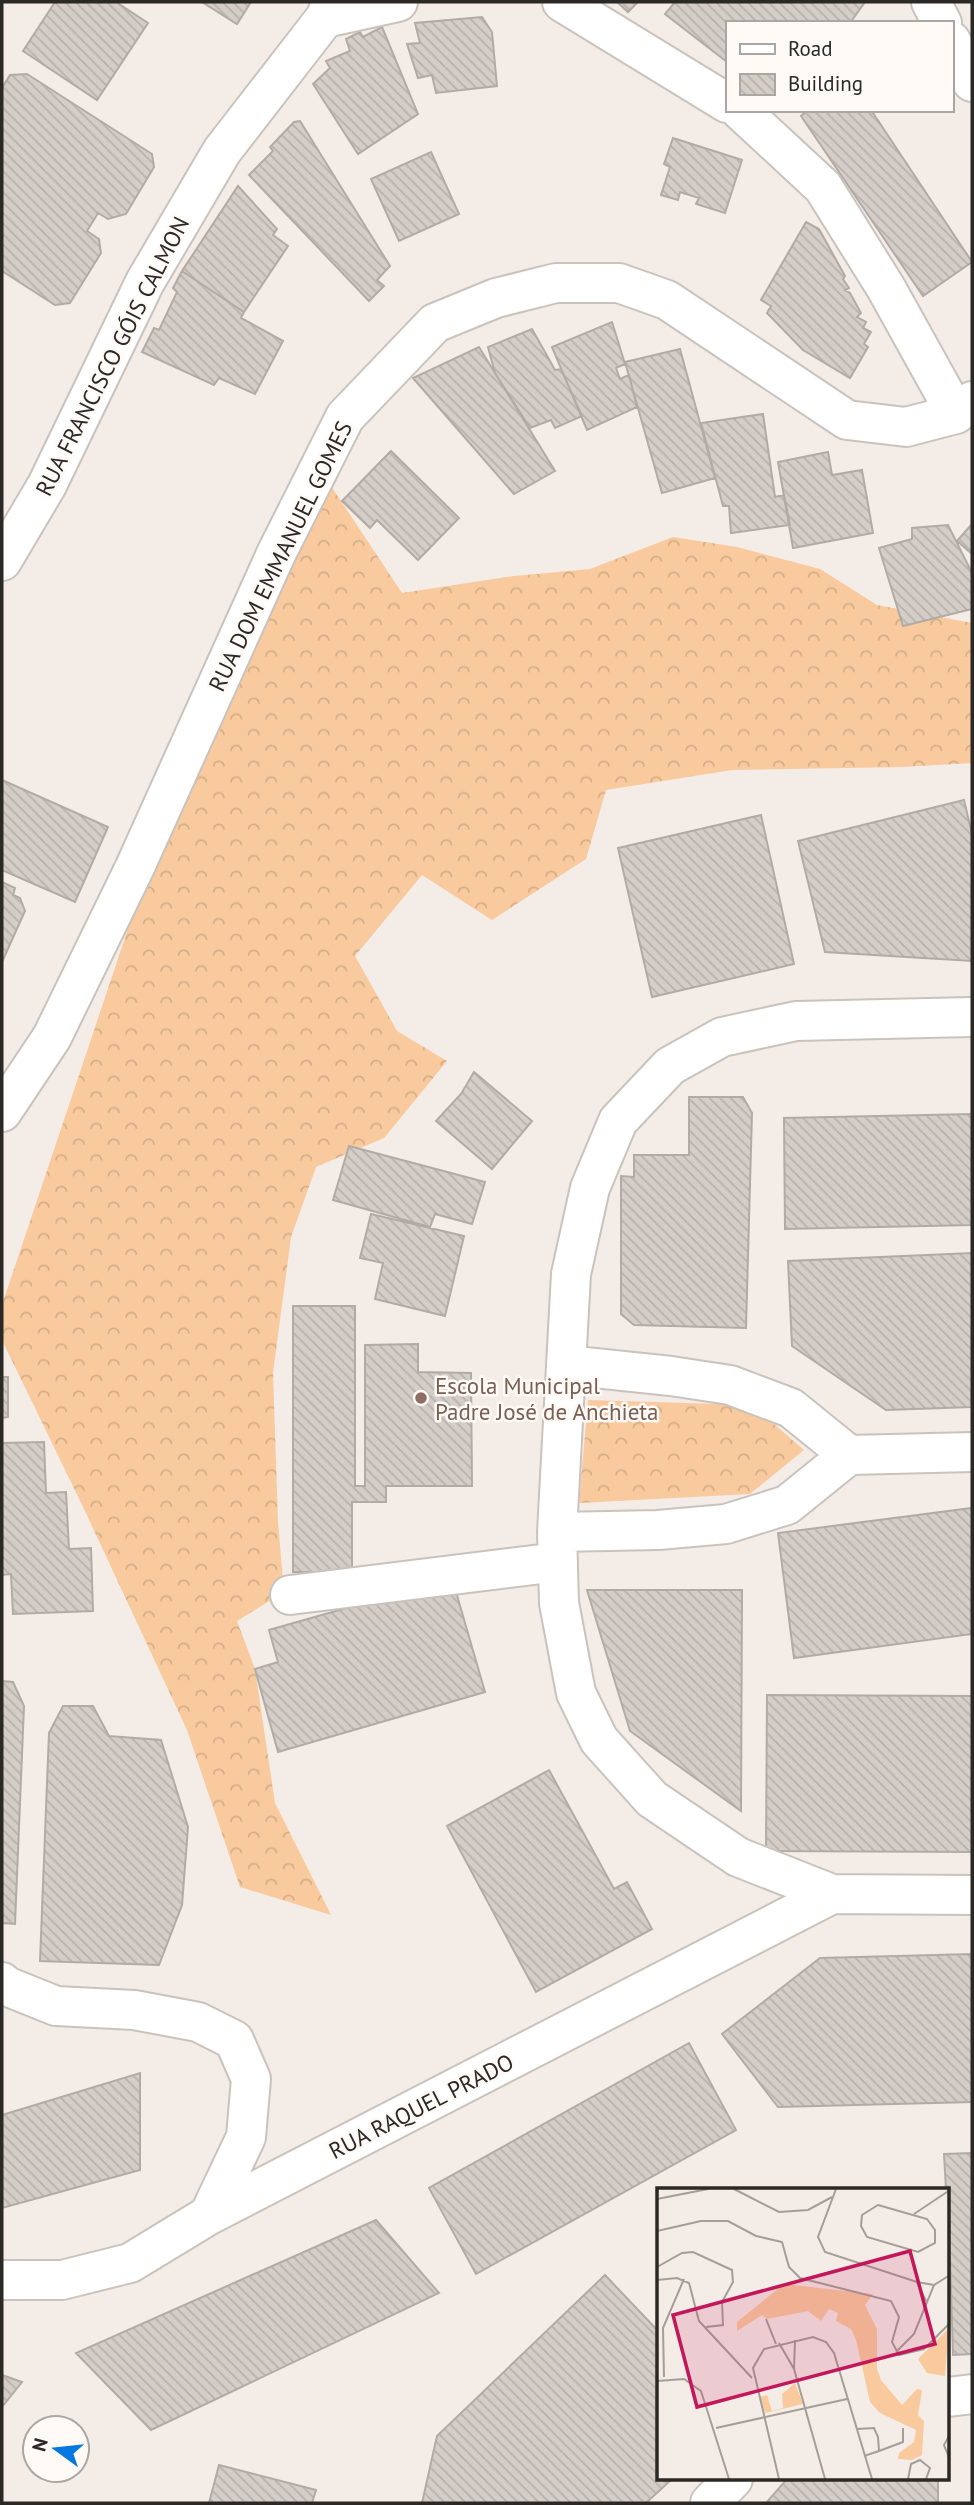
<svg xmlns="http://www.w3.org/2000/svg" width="974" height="2505" font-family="'PT Sans',sans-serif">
<defs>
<pattern id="forest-crowns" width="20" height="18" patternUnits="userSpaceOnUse" patternTransform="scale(1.75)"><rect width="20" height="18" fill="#f8ca9d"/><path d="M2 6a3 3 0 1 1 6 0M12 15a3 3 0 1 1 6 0" fill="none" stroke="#d5ae87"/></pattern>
<pattern id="building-back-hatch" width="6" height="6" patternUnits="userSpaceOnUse" patternTransform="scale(1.75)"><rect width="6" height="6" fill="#d5cec8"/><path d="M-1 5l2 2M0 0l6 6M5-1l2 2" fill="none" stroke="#b7b1ac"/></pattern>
</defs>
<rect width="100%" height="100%" fill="#f4ece6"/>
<path fill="url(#forest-crowns)" d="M325,477L402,593L514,576L590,569L673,537L737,547L820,569L877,605L972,623V763L901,767L732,770L606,790L586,859L492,920L422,875L355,956L397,1031L447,1061L384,1138L316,1167L291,1237L273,1373L278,1522L284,1592L237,1621L255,1669L275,1803L331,1915L240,1887L187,1730L84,1509L2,1340V1305L137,902Z
M588,1400L752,1405L804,1450L750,1494L579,1503Z"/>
<path fill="url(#building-back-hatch)" stroke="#b2aba5" stroke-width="2" d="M55,2H116L148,23L97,100L23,51Z
M202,2H251L237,24Z
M617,2H638L628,12Z
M675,2H865L850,23H727V62L665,14Z
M482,17L492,32L497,86L436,93L432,75L418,78L407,44L420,43L415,23Z
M382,27L418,114L358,154L313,84L330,68L326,61L350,51L346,39L360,32L363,37Z
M27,74L152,154L154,167L126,214L108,219L98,213L87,231L99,239L101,253L70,303L55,305L2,271V88L10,75Z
M808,110H871L972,262L923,296L801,116Z
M300,121L390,266L377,280L384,286L369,301L249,175L273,151L270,147L294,122Z
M673,138L742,160L725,213L696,204L699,198L680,192L678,200L661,195L670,167L664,164Z
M431,152L459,214L399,241L371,179Z
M238,186L277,229L273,235L288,246L244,312L182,271Z
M806,222L819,229L845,276L843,279L849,288L845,290L850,293L861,313L857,317L866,322L863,328L871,332L864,344L868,347L850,378L803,350L767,313L771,306L761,300Z
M182,271L244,312L241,318L283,341L255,394L219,378L214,385L142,352L154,328L159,330L177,292L173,288Z
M612,322L625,364L616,368L620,379L629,375L637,407L587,430L552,347Z
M532,329L555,370L561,369L582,416L555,428L551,420L530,428L495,373L488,347Z
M479,347L555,471L514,494L413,378Z
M680,349L715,478L662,493L625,362Z
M763,414L775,497L784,495L790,525L731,533L729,506H723L701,423Z
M391,451L459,518L418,560L377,520L370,528L342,501Z
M828,452L832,475L862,470L873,533L793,548L778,462Z
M972,524V554L957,541Z
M948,525L972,573V609L903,626L879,548L912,539V528Z
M2,780L108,827L75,902L2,870Z
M964,800L972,834V961L825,952L798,841Z
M761,815L794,964L652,997L618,848Z
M2,882L15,888L13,895L20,898L25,911L2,962Z
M474,1072L532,1121L492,1169L436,1121L461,1094Z
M689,1097H743L752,1113L746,1328L634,1325L621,1314V1176L634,1177V1155H689Z
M972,1114V1225L785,1229L784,1118Z
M349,1146L485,1182L472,1224L435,1214L430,1227L333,1200Z
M371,1214L464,1236L445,1316L375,1299L383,1263L360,1258Z
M972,1253V1407L886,1410L792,1346L788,1261Z
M293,1306H355V1486H365V1345L418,1344V1372L471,1373L472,1486H386V1502H352V1572H293Z
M2,1377H8V1417L2,1418Z
M44,1442L46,1493L66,1492L69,1549L91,1548L93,1611L13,1614L11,1574L2,1575V1443Z
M972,1508V1634L794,1658L778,1533Z
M452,1578L485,1692L278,1752L255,1669L278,1662L269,1630Z
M587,1590H742L741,1811L630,1731Z
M2,1681L13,1682L24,1706L15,1924L2,1923Z
M767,1695L972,1696V1852L766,1851Z
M63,1706H93L109,1736L161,1740L188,1827L182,1905L159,1965L40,1961L49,1733Z
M549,1770L614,1889L627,1882L652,1929L536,1992L447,1826Z
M972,1954V2102L778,2107L722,2034L820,1958Z
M689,2043L736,2130L476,2274L429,2188Z
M140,2073V2170L2,2208V2115Z
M972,2153V2354L953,2355L948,2190H946L944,2154Z
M376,2220L439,2293L151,2430L76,2353Z
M605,2275L659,2332V2479H672L646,2503H422L437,2436Z
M2,2375L22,2382L2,2407Z
M219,2465L316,2490L312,2503H209Z
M787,2479H938V2503H766Z"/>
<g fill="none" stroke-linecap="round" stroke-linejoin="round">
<defs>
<path id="street" d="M562,2L727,103
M931,2L942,23
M325,18L398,2
M951,41L972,82
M740,110L823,187L886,288L956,414
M2,561L47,485L145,282L222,151L325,18L332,2
M972,1017L796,1021L722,1037L670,1066L618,1121L590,1188L571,1274L557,1532L559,1603L576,1693L599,1740L652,1799L738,1857L832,1894L972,1895
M2,1112L52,1037L135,867L276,554L345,417L435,323L496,298L556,283H619L667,300L847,420L906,427L956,414L972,401
M566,1365L671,1376L730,1385L791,1408L849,1455
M557,1532L658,1530L726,1524L787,1505L849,1455L972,1452
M290,1595L558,1562
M2,1982L6,1986L56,2006L134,2010L198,2022L234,2040L251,2079L246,2137L209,2215
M2,2280H62L130,2263L209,2215L832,1894
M948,2397L972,2394
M710,2503L733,2479"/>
</defs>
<use href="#street" stroke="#cac3bd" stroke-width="42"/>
<use href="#street" stroke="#fff" stroke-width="38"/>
</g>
<circle fill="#8d6e63" stroke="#fffaf6" stroke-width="2.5" cx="421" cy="1398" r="7"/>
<g text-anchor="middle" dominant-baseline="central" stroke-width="5" stroke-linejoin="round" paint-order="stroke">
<g font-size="23" fill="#2b2926" stroke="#fffaf6">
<text transform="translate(112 356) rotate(-63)">RUA FRANCISCO GÓIS CALMON</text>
<text transform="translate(280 556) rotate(-64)">RUA DOM EMMANUEL GOMES</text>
<text transform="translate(421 2106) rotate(-27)">RUA RAQUEL PRADO</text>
</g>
<g font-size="23" fill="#785e54" stroke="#fffaf6" text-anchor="start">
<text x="435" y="1385">Escola Municipal<tspan x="435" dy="26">Padre José de Anchieta</tspan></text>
</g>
</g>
<g transform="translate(657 2188)">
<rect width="292" height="292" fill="#f4ece6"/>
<path d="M127,96L216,106L208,117L220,141V181L224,192L245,217L260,201L265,202L261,227L267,233L265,267L255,272L241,271L242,265L257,254L259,242L223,225L213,214L199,152L194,141L179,133L181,125L172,121L164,133L151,123L110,131L105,127L80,143V134ZM292,140L288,188L270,185L261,171ZM138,195L146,216L108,225L103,209L110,207L115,223L126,220L125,206Z" fill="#f8ca9d"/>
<path fill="none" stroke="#a49e99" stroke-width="2" d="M77,1L122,24L151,22L175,9M179,1L161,49L168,64L260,94L277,97L293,87M0,11L51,1M221,17L270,31L278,42V55L261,64L210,49L204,38L205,27ZM257,26L293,2M0,43L44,33H71L99,48L125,54L132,79L143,90L234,113L242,129L235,154L242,167L267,161L293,135M0,79L25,65L36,64L75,82L76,94L65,114L66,137L49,139M0,92L20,90L32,95L42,133L95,190M260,94L269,113M109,131L119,156M122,155L137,181L168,291M239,164L257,146L277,97M137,181L138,152M7,189L6,140L27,91M0,193L27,191L44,203L72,291M59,240L190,211M200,241L217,240L221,249L222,263L207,268M293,246L287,257L293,272M222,263L246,254V240M122,291L96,180L107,161L156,149L169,154L177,165L215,291M251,291L254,276L263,272L273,280L269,291"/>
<path fill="#c2185b" fill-opacity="0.15" stroke="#c2185b" stroke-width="3.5" d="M253,63L278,156L40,219L16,127Z"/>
<rect width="292" height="292" fill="none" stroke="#2b2926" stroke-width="3.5"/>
</g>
<rect width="974" height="2505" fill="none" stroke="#2b2926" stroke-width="7"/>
<rect x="726" y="21" width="228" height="91" fill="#fffaf6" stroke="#aaa6a3" stroke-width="2"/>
<rect x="740" y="44" width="35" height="10" fill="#ffffff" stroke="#aaa6a3" stroke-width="2"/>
<text x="788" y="56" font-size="21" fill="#2b2926">Road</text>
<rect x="740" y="74" width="35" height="21" fill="url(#building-back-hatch)" stroke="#aaa6a3" stroke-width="2"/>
<text x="788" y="91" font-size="21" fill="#2b2926">Building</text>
<g transform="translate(56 2449) rotate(285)"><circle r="33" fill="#fffaf6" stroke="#aaa6a3" stroke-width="2"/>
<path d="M0-5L12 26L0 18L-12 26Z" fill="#0379e0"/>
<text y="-10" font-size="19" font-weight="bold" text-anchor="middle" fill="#2b2926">N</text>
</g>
</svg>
